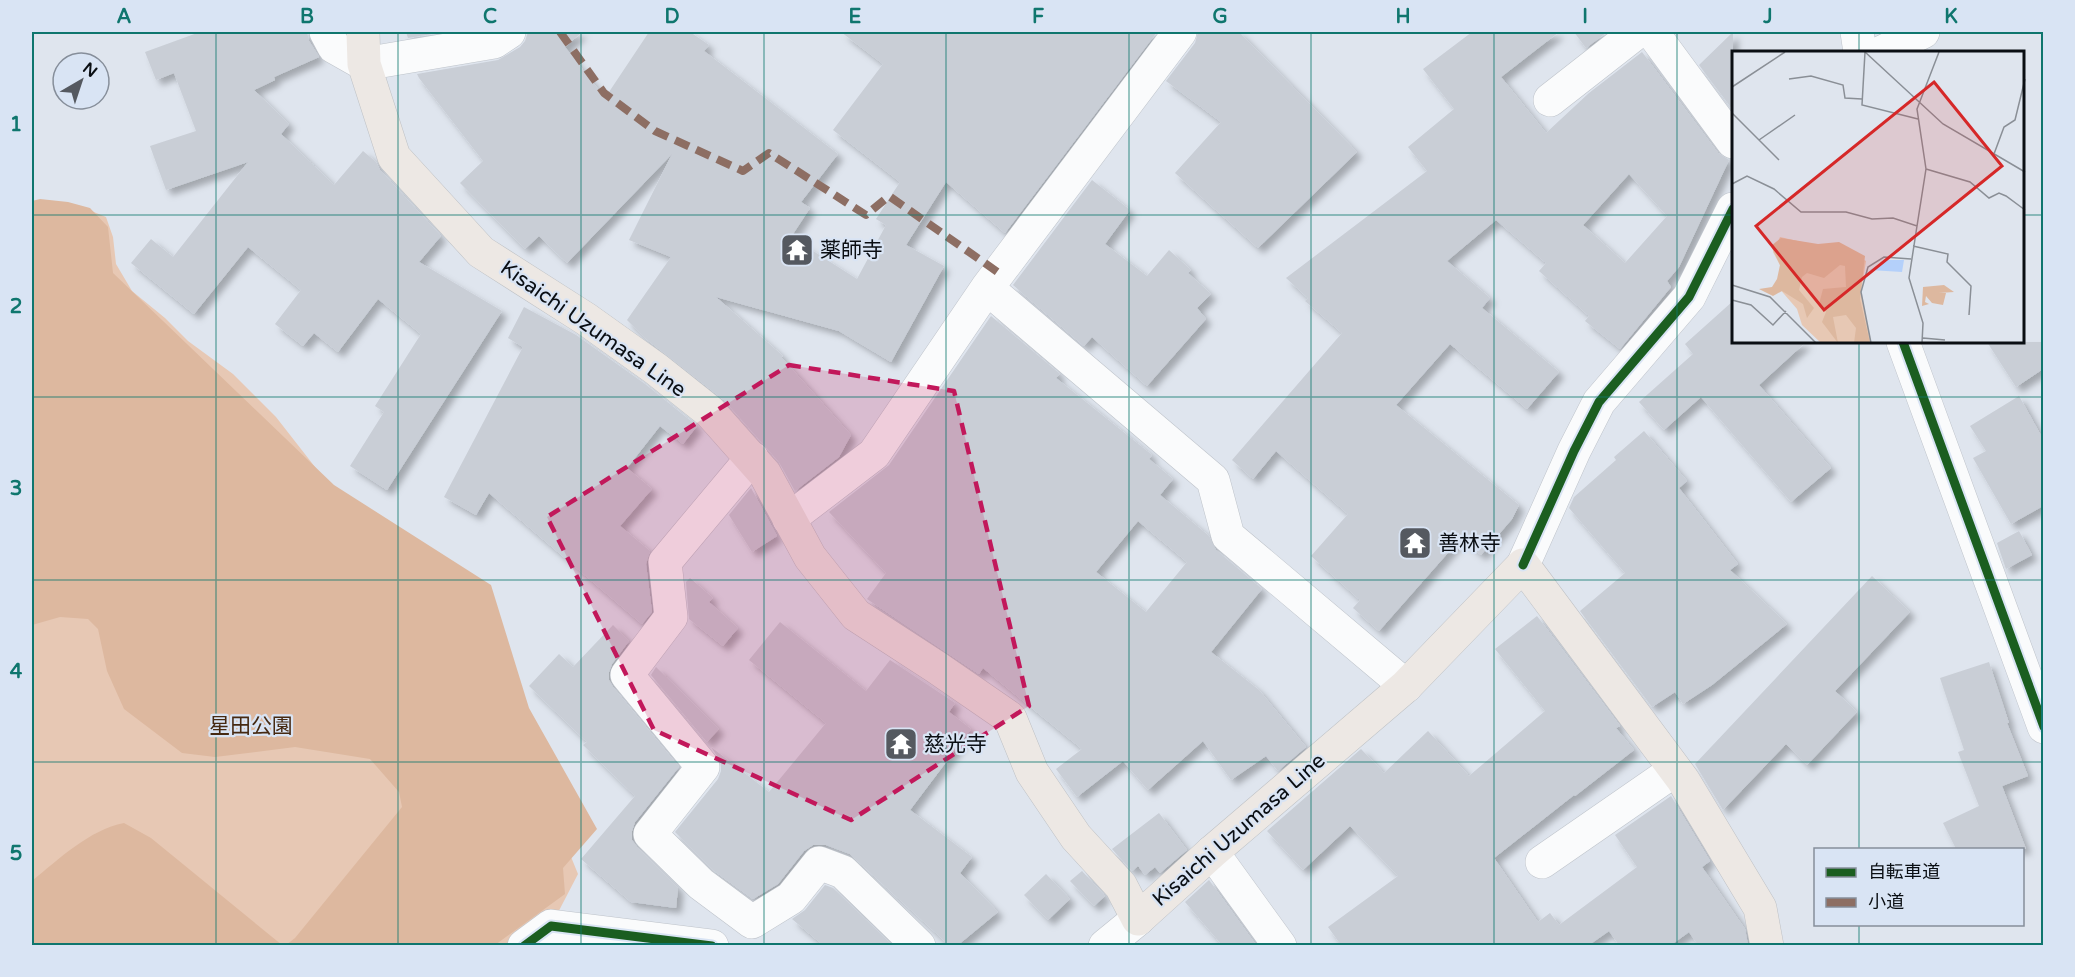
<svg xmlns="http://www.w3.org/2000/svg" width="2075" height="977" font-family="'Varela Round','Noto Sans JP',sans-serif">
<defs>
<filter id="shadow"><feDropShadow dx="5.5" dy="5.5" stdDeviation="3" flood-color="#0004"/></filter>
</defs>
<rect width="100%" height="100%" fill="#dfe5ee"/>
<path fill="#e7c8b4" d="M77,205L106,217L113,237L116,264L132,291L165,318L188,341L233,374L276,417L333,490L556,820L578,874L551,926L524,945L32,946V261Z"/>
<path fill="#ddb89f" d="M40,199L68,202L90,208L108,227L113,273L334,485L491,585L529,708L597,829L563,868L565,894L495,945H286L295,938L402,807L399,792L370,759L295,747L215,757L182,753L124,709L107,671L98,629L88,619L60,617L32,625V201Z
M124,823L151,838L282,945H32V881C59,859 89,830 124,823Z"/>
<path fill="#c9ced6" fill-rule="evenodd" filter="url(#shadow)" d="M200,32H307L309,41L319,57L274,77L275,80L254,90L289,124L281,134L334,185L363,151L376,162L380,170L441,236L419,262L502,311L387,490L350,466L384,412L375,406L421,334L378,299L338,352L314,333L303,346L275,324L301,290L248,247L194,314L131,263L151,239L173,257L248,162L166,190L150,146L196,131L174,73L156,80L145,52Z
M406,32H444L408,38Z
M528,32H582L565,47L605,98L649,32H690L709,45L704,51L838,154L801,202L810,208L791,237L857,279L886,225L876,219L900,182L833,130L883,64L841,32H1157L1005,233L946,182L906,245L944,266L891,362L839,331L716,297L783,356L781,357L851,435L839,457L795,491L779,462L724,400L645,338L627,320L671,257L629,240L672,154L567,263L539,236L525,249L460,183L483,161L419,78L417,74L498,60L520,47L525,41Z
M1198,32H1239L1357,152L1258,248L1175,173L1221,122L1166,81L1195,43Z
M1472,32H1559L1501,77L1546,133L1589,93L1642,52L1718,153L1729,160L1679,267L1667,281L1671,287L1620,349L1585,321L1589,316L1539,271L1546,263L1496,220L1447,261L1490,298L1482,308L1559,372L1527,409L1450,344L1396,405L1519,505L1512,519L1481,555L1461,538L1379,631L1353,608L1360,600L1311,556L1348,514L1276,451L1253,479L1232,460L1342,333L1305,301L1308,298L1286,278L1427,171L1408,147L1454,109L1423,69ZM1629,174L1667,216L1625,263L1583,225Z
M1574,32H1607L1586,48Z
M1733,32V110L1699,65Z
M1092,180L1130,210L1105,244L1147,276L1169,250L1191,270L1188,273L1211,294L1197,308L1206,319L1147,386L1092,337L1084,346L1013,285Z
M1733,301V342H1806L1759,385L1831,468L1791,502L1701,397L1664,430L1639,402L1693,354L1685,344Z
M524,307L576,335L645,384L697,426L683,444L660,426L627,468L652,489L620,526L650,551L646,564L652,612L642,624L489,493L476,515L444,497L523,347L508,338Z
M991,316L1060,374L1056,378L1152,455L1149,459L1173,479L1160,495L1209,536L1216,550L1262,589L1211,652L1259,690L1306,747L1278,771L1266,756L1231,780L1203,741L1148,790L1123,761L1077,797L1056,769L1082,749L983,668L979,674L867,599L886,573L829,512L889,465ZM1138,521L1187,562L1146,612L1096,572Z
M1987,342H2043V369L2016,387Z
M2019,396L2043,439V506L2011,524L1973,458L1986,451L1970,426Z
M1644,431L1687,481L1679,488L1738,564L1730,570L1787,624L1712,685L1683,704L1675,692L1652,707L1580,611L1625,573L1569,508L1574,497L1616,460L1614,457Z
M751,488L777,536L752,552L729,515Z
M2019,531L2032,555L2006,569L1997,543Z
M1872,576L1910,612L1835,691L1857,712L1807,765L1786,744L1723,810L1695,764Z
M690,578L713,598L709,602L738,628L723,646L689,619L686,582Z
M1537,616L1620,726L1616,728L1634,750L1575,796L1574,795L1494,858L1538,922L1550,913L1559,925L1637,867L1615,835L1671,796L1710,861L1702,867L1745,929L1748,945H1698L1689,932L1671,945H1619L1609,931L1589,945H1341L1328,927L1398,876L1350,826L1303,870L1267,831L1361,749L1384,773L1428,731L1469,776L1545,711L1495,649Z
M780,622L866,691L890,660L955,703L949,712L971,729L910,810L972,857L960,873L998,912L958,945H949L850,854L826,845H813L804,851L778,884L753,899L713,870L675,832L718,779L721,771V762L711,747L769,792L826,723L749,660Z
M613,625L629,641L612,664L609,672V680L613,687L679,767L635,822L632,831V840L637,847L678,888L676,908L631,902L581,859L635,796L583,745L587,742L529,686L559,654L573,667Z
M1989,662L2009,723H2007L2028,776L2002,786L2026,849H1956L1943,823L1979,806L1958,752L1964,750L1940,678Z
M656,667L719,729L707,742L651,675Z
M1159,813L1187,850L1160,873L1155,867L1145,875L1138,866L1132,871L1112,849Z
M1082,871L1105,896L1094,906L1070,881Z
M1046,874L1070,899L1048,920L1024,895Z
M1209,880L1256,945H1222L1185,902Z
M825,885L833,888L892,945H823L792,919L805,910Z"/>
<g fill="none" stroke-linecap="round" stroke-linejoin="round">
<defs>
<path id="minor" d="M326,32L334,47L364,64L494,42L509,32
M1652,32L1733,142
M1857,32L1860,52
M1882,52L1923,32
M1550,100L1637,32
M987,288L1213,480L1228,536L1406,686
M1903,342L2044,727
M752,458L665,562L671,617L627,675L703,767L650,834L701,884L752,922L791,898L819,863L843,872L919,946
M789,519L874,454L987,288L1180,32
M1523,565L1574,451L1599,402L1689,297L1733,209
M1212,852L1280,946
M1542,862L1675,770
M524,946L551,926L712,946
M1105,946L1138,919"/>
<path id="major" d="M363,32L364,64L394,157L481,252L586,319L656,369L710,412L765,474L810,557L856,615L936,667L1010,718L1032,772L1076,837L1121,886L1138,919L1212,852L1406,686L1523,565L1683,780L1760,908L1767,946"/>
</defs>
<use href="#minor" stroke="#bec3ca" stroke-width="34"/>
<use href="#major" stroke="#bec1c5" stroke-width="34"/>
<use href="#minor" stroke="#fafbfc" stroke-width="33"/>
<use href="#major" stroke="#ede8e4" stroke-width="33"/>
<path stroke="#8d6e63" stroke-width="8" stroke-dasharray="15 8" stroke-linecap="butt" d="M560,32L604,93L655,131L743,171L769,153L866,215L889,196L999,273"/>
<defs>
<path id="cycleway" d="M1903,342L2044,727
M1523,565L1574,451L1599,402L1689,297L1733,209
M524,946L551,926L712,946"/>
</defs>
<use href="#cycleway" stroke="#d9e4f4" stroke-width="13"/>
<use href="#cycleway" stroke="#1b5e20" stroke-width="9"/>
</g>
<path fill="#c2185b" fill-opacity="0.2" stroke="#c2185b" stroke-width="4.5" stroke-dasharray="12 8" stroke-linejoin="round" d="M789,365L954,391L1029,706L851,820L654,730L547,517Z"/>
<path fill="none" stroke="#0f766e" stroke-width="1.5" stroke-opacity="0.55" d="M216,32V946M398,32V946M581,32V946M764,32V946M946,32V946M1129,32V946M1311,32V946M1494,32V946M1677,32V946M1859,32V52M32,215H1733M2022,215H2044M1859,342V850M32,397H2044M32,580H2044M32,762H2044M1859,924V946"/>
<defs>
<symbol id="temple-square" viewBox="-11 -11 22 22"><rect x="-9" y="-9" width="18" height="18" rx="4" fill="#555960" stroke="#d9e4f4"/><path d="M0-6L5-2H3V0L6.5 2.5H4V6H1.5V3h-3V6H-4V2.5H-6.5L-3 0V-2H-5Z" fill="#fff"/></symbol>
</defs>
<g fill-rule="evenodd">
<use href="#temple-square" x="778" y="231" width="38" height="38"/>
<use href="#temple-square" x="1396" y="524" width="38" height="38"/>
<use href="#temple-square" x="882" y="725" width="38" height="38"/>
</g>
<g text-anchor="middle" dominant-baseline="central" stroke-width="4.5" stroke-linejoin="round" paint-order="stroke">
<g font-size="21" fill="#0a0e13" stroke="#d9e4f4" text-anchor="start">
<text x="820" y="250">薬師寺</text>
<text x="1438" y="543">善林寺</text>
<text x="924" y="744">慈光寺</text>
</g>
<g font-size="21" fill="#0a0e13" stroke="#d9e4f4">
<text transform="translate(593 329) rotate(35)">Kisaichi Uzumasa Line</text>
<text transform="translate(1239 830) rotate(-41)">Kisaichi Uzumasa Line</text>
</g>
<g font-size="21" fill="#462911" stroke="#d9e4f4">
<text x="251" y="726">星田公園</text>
</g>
</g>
<g transform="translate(1732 51)">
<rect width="292" height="292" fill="#dfe5ee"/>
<path d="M48,186L123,203L134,210L129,241L139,292H89L70,274L65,258L46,236L50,218L41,201Z" fill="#e7c8b4"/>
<path d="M49,187L86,193L107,191L133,205L128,248L138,292H122L124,277L114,264L101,266L106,292L90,271L94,261L87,253L91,238L114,236L113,215L108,214L92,227L75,222L70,226L67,239L82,257L75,267L71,253L50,240L41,245L27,238L40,236L45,228L48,214L39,195ZM212,234L222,241L207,242H214L211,254L200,252L194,245L193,251L197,253L190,255L191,236Z" fill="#ddb89f"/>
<path d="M154,209H172L170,221L138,219Z" fill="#b4d0fa"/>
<path fill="none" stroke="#8a8f96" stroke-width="1.5" d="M133,1L211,73L293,121M133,1L130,54L186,68M57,28L79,25L111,34L113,47L130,48M0,36L53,1M0,62L47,109M27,89L63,64M262,103L272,76L283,69L293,28M194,118L185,58L207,1M0,133L15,125L42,138L69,161H114L140,168L161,167L185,175L194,118L238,131L257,147L267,142L274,145L293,159M185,175L177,227L191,272L190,292M181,195L216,203L215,211L239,235L237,264M0,234L38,246L84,292M0,249L19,254L41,274L54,260M191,287L213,289M139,292L129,241L136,216L152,206L179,208"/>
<path fill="#d62828" fill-opacity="0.15" stroke="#d62828" stroke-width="3" d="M202,31L270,115L92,259L24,175Z"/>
<rect width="292" height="292" fill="none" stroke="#0a0e13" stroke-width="3"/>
</g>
<rect width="2075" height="977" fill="none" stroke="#d9e4f4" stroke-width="66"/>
<rect x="1814" y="848" width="210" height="78" fill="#d9e4f4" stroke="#868e9a" stroke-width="1.5"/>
<rect x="1826" y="868" width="30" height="9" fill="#1b5e20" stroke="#868e9a" stroke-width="1.5"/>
<text x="1868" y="878" font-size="18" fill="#0a0e13">自転車道</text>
<rect x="1826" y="898" width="30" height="9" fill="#8d6e63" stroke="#868e9a" stroke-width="1.5"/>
<text x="1868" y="908" font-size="18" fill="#0a0e13">小道</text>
<g transform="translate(81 81) rotate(39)"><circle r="28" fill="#d9e4f4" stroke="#868e9a" stroke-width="1.5"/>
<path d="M0-4.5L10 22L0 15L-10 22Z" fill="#555960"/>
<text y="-9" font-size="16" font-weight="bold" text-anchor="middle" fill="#0a0e13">N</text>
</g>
<rect x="33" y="33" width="2009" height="911" fill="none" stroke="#0f766e" stroke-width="2"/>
<g font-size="20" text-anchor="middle" font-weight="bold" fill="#0f766e">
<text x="124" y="23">A</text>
<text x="307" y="23">B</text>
<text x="490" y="23">C</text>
<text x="672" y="23">D</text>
<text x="855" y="23">E</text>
<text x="1038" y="23">F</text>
<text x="1220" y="23">G</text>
<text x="1403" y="23">H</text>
<text x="1585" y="23">I</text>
<text x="1768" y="23">J</text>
<text x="1951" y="23">K</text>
<text x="16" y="131">1</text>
<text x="16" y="313">2</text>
<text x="16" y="495">3</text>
<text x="16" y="678">4</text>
<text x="16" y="860">5</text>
</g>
</svg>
